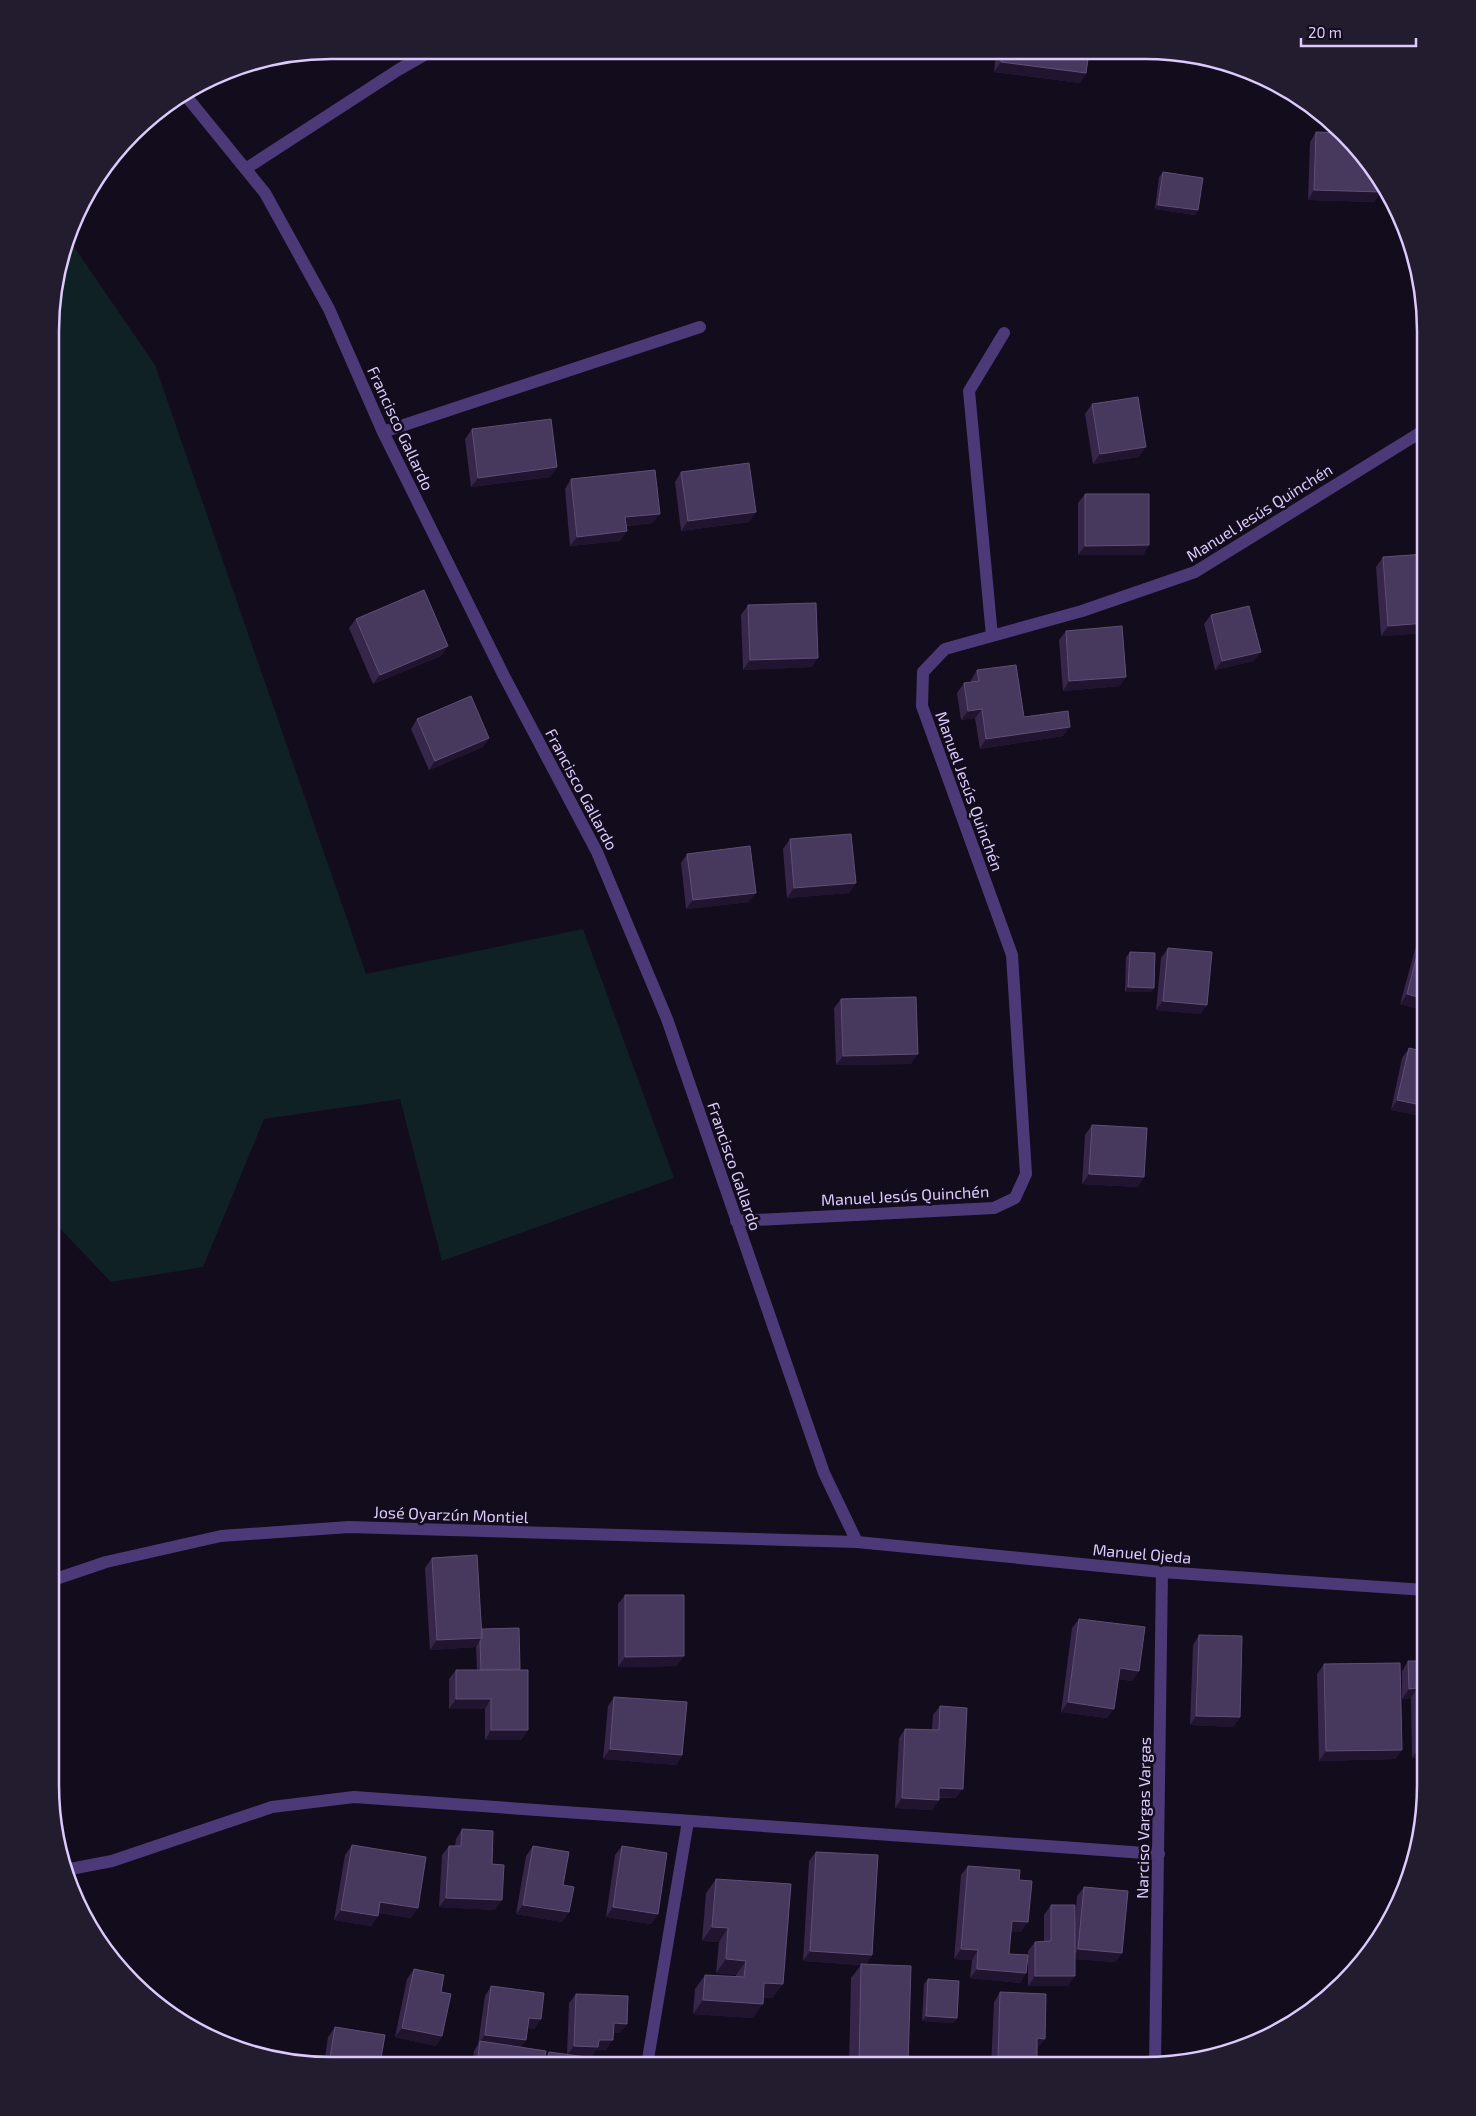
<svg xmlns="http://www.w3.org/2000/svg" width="1476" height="2116" font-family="'Exo 2',sans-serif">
<rect width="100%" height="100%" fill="#130c1c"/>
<path fill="#102126" d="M70,241L155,365L366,974L583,929L674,1178L442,1261L400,1099L264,1119L203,1267L111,1282L51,1219L52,294Z"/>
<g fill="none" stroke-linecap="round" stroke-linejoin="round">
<path stroke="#4c3a78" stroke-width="12" d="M186,96L265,193L329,309L383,432L504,676L597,852L667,1019L824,1473L857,1542
M247,168L398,70L433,50
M383,432L700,327
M992,636L969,391L1004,333
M736,1221L994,1208L1015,1198L1026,1174L1012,955L922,706L923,672L945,649L1082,611L1195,572L1426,429
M50,1581L106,1562L221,1536L349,1527L857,1542L1162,1572L1425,1590
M65,1870L112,1861L272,1807L354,1797L1159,1854
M647,2065L688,1821
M1155,2065L1162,1572"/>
</g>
<path fill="#362649" d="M996,52H1089L1086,73L1080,83L994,72Z
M1316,132L1361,162L1381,192L1374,202L1308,200L1310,142Z
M1163,172L1195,215L1155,209L1159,177Z
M1092,404L1139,457L1093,464L1085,414Z
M472,429L557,467L550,477L471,487L465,439Z
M681,472L756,512L749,522L681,531L675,482Z
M571,479L653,523L626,526L620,541L570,546L565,489Z
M1085,494L1149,545L1143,555H1078V503Z
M1383,557L1426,633L1381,636L1376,567Z
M748,605L812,667L743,670L741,615Z
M1211,615L1254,661L1215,670L1204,624Z
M356,619L441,656L373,684L349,628Z
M1066,631L1120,686L1063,691L1059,640Z
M977,670L1024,717L1063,736L980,749L975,718L961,720L957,693L964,683L971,682V680Z
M417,719L489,738L483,747L429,770L411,729Z
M790,839L856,883L849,893L787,898L783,849Z
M687,854L749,902L686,909L681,863Z
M1422,936L1426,937V1011L1400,1004L1416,946Z
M1168,948L1201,1014L1156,1010L1161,958Z
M1130,952L1154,988L1150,992H1125L1126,957Z
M841,999L911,1064L836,1065L834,1008Z
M1409,1048L1426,1052V1117L1391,1110L1402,1058Z
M1092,1125L1138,1187L1082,1184L1085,1135Z
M432,1558L482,1629L520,1669L528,1730L521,1740H485V1709H449V1679L456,1670H477L476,1646V1647L430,1650L425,1568Z
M625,1595L677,1666L618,1667V1604Z
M1079,1619L1139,1671L1132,1681L1118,1679L1107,1718L1061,1712L1072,1628Z
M1199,1635L1240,1717L1233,1727L1190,1725L1193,1645Z
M1408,1661H1425V1757L1412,1758L1411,1698L1402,1699V1671Z
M1324,1664L1402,1750L1395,1759L1319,1761L1317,1674Z
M614,1697L682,1755L676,1765L603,1759L608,1706Z
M940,1706L956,1798H939L932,1810L895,1808L899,1738L905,1729L932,1730L933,1715Z
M462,1829L492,1864L495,1910L439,1907L442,1855L449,1846H455L456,1839Z
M352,1845L411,1918L379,1913L371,1926L334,1920L345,1855Z
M533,1846L563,1885L569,1912L562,1922L516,1914L526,1856Z
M622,1846L658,1914L651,1924L606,1917L615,1855Z
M816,1852L872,1955L866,1964L908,2065H849L851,1978L861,1965L803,1961L809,1861Z
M968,1866L1019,1880L1021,1932L1011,1931L1009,1954L1026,1973L1020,1983L970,1978L972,1960L954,1959L961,1875Z
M716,1879L773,1998H763L753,2018L693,2014L695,1989L705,1975L736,1977V1975L716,1973L719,1942L702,1941L706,1893Z
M1084,1887L1116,1962L1075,1959L1068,1986H1028V1951L1035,1942L1044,1941V1915L1051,1905L1075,1925L1077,1896Z
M414,1969L441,1992L442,2036L436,2046L395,2037L407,1979Z
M928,1979L957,2018L953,2023L922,2021L924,1984Z
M491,1986L541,2019L534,2029L528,2028L526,2040L521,2047L545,2057L549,2052L567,2054L569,2003L576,1994L620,2033H613L606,2050H596L592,2056H578L623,2065L472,2064L474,2051L478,2044L485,1996Z
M1000,1992L1038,2048H1037L1033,2066H991L994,2002Z
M335,2027L380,2064H324L328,2037Z"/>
<path fill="#20142f" d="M1001,62L1086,73L1080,83L994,72Z
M1314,190L1381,192L1374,202L1308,200Z
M1158,205L1198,210L1195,215L1155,209Z
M1146,447L1139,457L1093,464L1100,454Z
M557,467L550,477L471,487L478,478Z
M756,512L749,522L681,531L688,521Z
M660,514L653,523L619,526L625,517Z
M627,531L620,541L570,546L577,537Z
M1149,545L1143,555H1078L1085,546Z
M1426,623V633L1381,636L1388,626Z
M448,646L441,656L373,684L380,675Z
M1261,652L1254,661L1215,670L1222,661Z
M818,658L812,667L743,670L750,660Z
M1126,677L1120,686L1063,691L1069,681Z
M982,709L975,718L961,720L968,711Z
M1070,727L1063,736L980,749L986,739Z
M489,738L483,747L429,770L435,761Z
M856,883L849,893L787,898L794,888Z
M756,893L749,902L686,909L693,900Z
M1128,987L1154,988L1150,992H1125Z
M1407,994L1426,999V1011L1400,1004Z
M1163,1001L1207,1005L1201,1014L1156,1010Z
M918,1054L911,1064L836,1065L843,1056Z
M1397,1100L1426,1106V1117L1391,1110Z
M1089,1174L1144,1177L1138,1187L1082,1184Z
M482,1638L476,1647L430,1650L437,1640Z
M684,1656L677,1666L618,1667L625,1657Z
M1120,1668L1139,1671L1132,1681L1113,1678Z
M1417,1688L1411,1698L1402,1699L1409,1689Z
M456,1699H491L485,1709H449Z
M1068,1702L1114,1709L1107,1718L1061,1712Z
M1196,1716L1240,1717L1233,1727L1190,1725Z
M491,1730H528L521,1740H485Z
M1419,1748H1425V1757L1412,1758Z
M610,1749L682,1755L676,1765L603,1759Z
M1402,1750L1395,1759L1319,1761L1326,1751Z
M939,1788L963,1789L956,1798L932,1797Z
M902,1798L939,1800L932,1810L895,1808Z
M446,1898L502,1900L495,1910L439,1907Z
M380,1902L418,1908L411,1918L374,1912Z
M523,1905L569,1912L562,1922L516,1914Z
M613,1907L658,1914L651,1924L606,1917Z
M341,1910L378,1916L371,1926L334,1920Z
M1012,1921L1028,1922L1021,1932L1005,1930Z
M712,1927L728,1928L719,1942L702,1941Z
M961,1949L978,1950L972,1960L954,1959Z
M1078,1949L1122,1953L1116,1962L1072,1959Z
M810,1951L872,1955L866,1965L803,1961Z
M726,1959L746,1961L736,1975L716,1973Z
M977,1969L1026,1973L1020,1983L970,1978Z
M1035,1976H1075L1068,1986H1028Z
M764,1983L783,1984L773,1998L754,1997Z
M703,2000L763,2004L753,2018L693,2014Z
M926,2016L957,2018L953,2023L922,2021Z
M529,2018L541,2019L534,2029L522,2028Z
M614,2023L627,2024L620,2033H607Z
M402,2028L442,2036L436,2046L395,2037Z
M485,2035L526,2040L520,2049L480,2041L478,2044Z
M1037,2038L1045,2039L1038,2048H1030Z
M599,2040H613L606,2050H596L592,2056L567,2055L574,2046Z
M998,2059L1037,2060L1033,2066H993Z"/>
<path fill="#47385d" stroke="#5f4f76" d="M1002,52H1089L1086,73L1001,62Z
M1316,132L1343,133L1357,146L1361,153V162H1368L1382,183L1381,192L1314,190Z
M1163,172L1203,178L1198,210L1158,205Z
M1138,397L1146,447L1100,454L1092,404Z
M551,419L557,467L478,478L472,429Z
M749,463L756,512L688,521L681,472Z
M655,470L660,514L625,517L627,531L577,537L571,479Z
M1085,494H1149V545L1085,546Z
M1426,554V623L1388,626L1383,557Z
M424,590L448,646L380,675L356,619Z
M816,603L818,658L750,660L748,605Z
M1249,606L1261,652L1222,661L1211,615Z
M1122,626L1126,677L1069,681L1066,631Z
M1016,665L1024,717L1068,711L1070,727L986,739L982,709L968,711L964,683L979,681L977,670Z
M471,696L489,738L435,761L417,719Z
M851,834L856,883L794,888L790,839Z
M750,846L756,893L693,900L687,854Z
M1422,936L1426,937V999L1407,994Z
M1168,948L1212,952L1207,1005L1163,1001Z
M1130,952L1155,953L1154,988L1128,987Z
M916,997L918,1054L843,1056L841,999Z
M1409,1048L1426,1052V1106L1397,1100Z
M1092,1125L1147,1128L1144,1177L1089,1174Z
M477,1555L482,1638L437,1640L432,1558Z
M625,1595H684V1656L625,1657Z
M1079,1619L1145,1627L1139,1671L1120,1668L1114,1709L1068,1702Z
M519,1628L520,1669L481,1670L480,1641L482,1638V1629Z
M1199,1635L1242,1636L1240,1717L1196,1716Z
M1408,1661H1425V1748H1419L1417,1688L1409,1689Z
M1400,1663L1402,1750L1326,1751L1324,1664Z
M456,1670H528V1730H491V1699H456Z
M614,1697L687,1702L682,1755L610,1749Z
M940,1706L967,1708L963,1789L939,1788V1800L902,1798L905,1729L939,1730Z
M462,1829L493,1831L492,1864L504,1865L502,1900L446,1898L449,1846H461Z
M352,1845L426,1857L418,1908L380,1902L378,1916L341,1910Z
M533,1846L569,1852L563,1885L574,1887L569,1912L523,1905Z
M622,1846L667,1853L658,1914L613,1907Z
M816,1852L878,1855L872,1955L810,1951Z
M968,1866L1020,1870L1019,1880L1032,1881L1028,1922L1012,1921L1009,1954L1028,1955L1026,1973L977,1969L978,1950L961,1949Z
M716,1879L791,1884L783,1984L764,1983L763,2004L703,2000L705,1975L744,1977L746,1961L726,1959L728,1928L712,1927Z
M1084,1887L1128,1891L1122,1953L1078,1949Z
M1051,1905H1075V1976H1035V1942L1051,1941Z
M861,1964L911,1966L908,2065H859Z
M414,1969L444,1975L441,1992L451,1994L442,2036L402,2028Z
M928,1979L959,1981L957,2018L926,2016Z
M491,1986L544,1993L541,2019L529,2018L526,2040L485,2035Z
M1000,1992L1046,1994L1045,2039L1037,2038V2060L998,2059Z
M576,1994L628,1996L627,2024L614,2023L613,2040H599L598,2047L574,2046Z
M335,2027L385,2035L380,2064H329Z
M480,2041L546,2051L544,2064H477Z
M549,2052L623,2062V2065L547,2064Z"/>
<g text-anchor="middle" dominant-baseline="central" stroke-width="5" stroke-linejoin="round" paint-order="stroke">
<g font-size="16" fill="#dccafc" stroke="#130c1c">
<text transform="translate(401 428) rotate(65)">Francisco Gallardo</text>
<text transform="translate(1259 512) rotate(-32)">Manuel Jesús Quinchén</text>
<text transform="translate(582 789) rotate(62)">Francisco Gallardo</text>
<text transform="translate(970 791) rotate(70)">Manuel Jesús Quinchén</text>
<text transform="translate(735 1166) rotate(71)">Francisco Gallardo</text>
<text transform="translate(905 1195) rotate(-3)">Manuel Jesús Quinchén</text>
<text transform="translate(451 1514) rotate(2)">José Oyarzún Montiel</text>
<text transform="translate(1142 1553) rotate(5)">Manuel Ojeda</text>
<text transform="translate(1143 1818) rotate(-89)">Narciso Vargas Vargas</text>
</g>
</g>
<path d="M0 0H1476V2116H0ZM331 59H1145A272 272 0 0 1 1417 331V1785A272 272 0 0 1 1145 2057H331A272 272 0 0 1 59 1785V331A272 272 0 0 1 331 59Z" fill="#231b2e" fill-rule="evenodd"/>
<path fill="none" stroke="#dccafc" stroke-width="2.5" d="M331 59H1145A272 272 0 0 1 1417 331V1785A272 272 0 0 1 1145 2057H331A272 272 0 0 1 59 1785V331A272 272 0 0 1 331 59Z"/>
<path d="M1301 38v8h115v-8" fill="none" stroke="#dccafc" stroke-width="2.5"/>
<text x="1308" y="38" font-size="15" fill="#dccafc" stroke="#130c1c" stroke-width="4" paint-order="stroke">20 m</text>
</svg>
